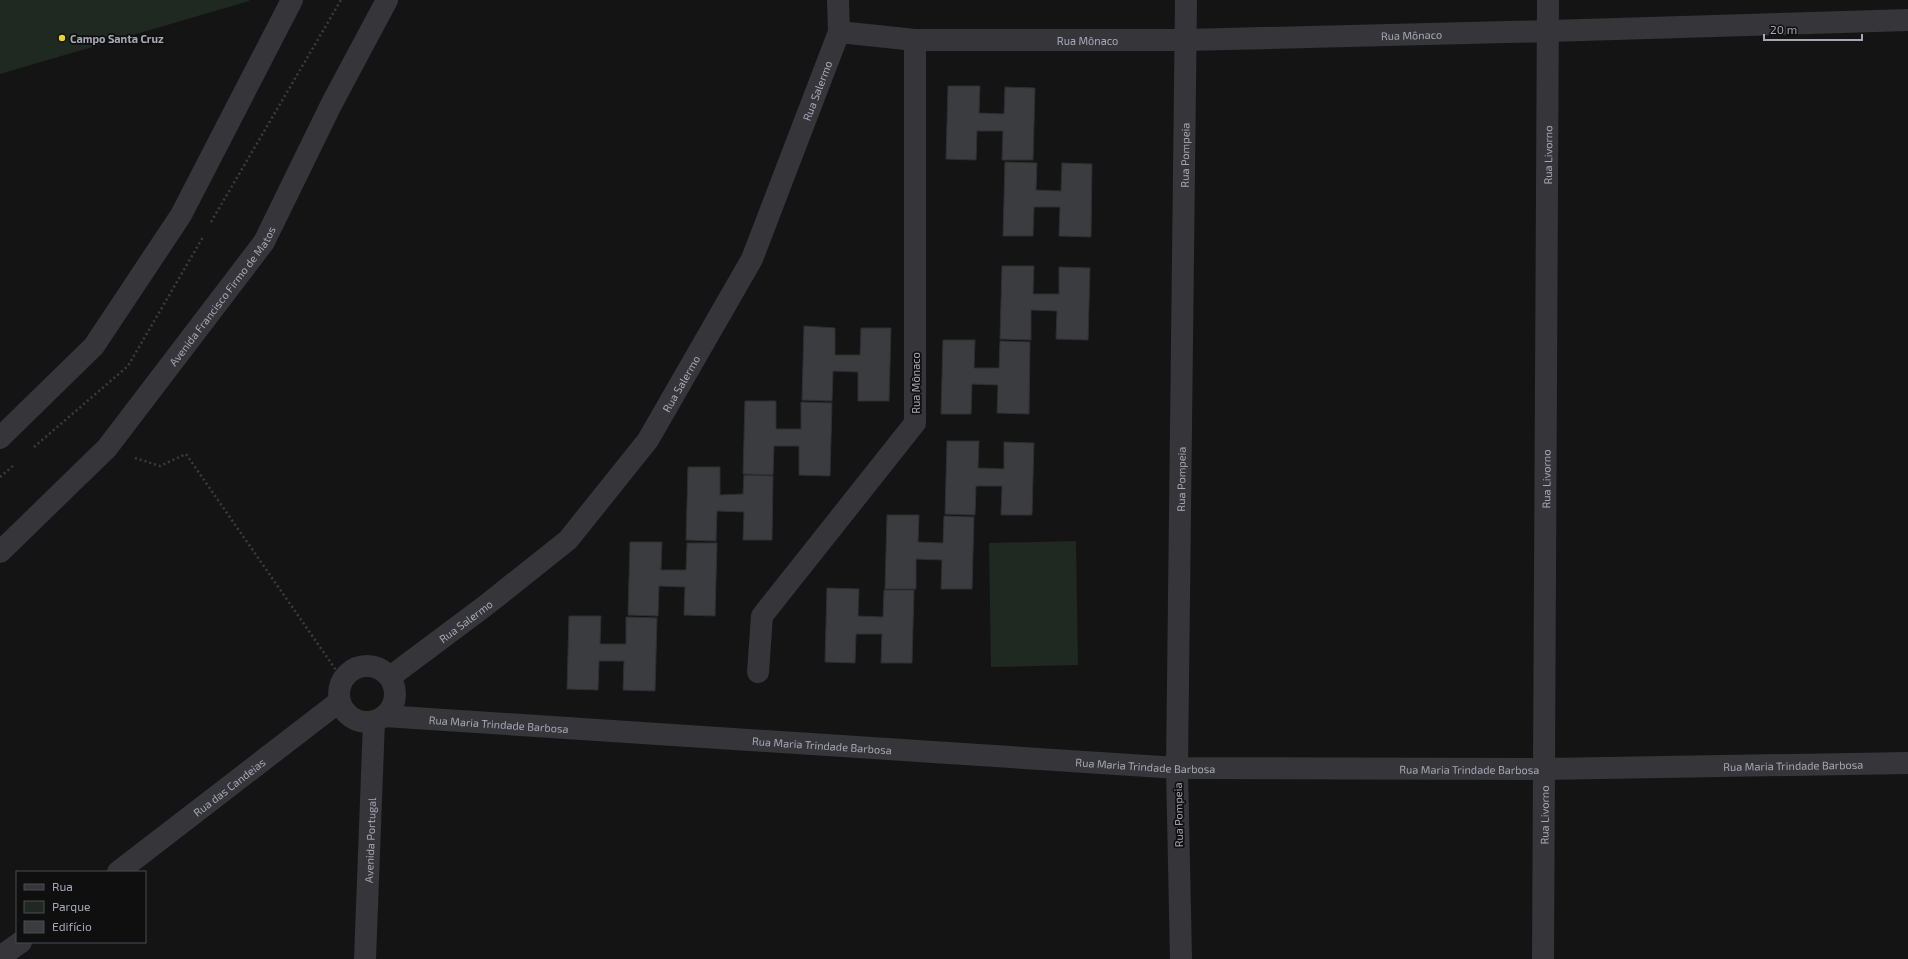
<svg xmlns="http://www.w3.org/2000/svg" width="1908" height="959" font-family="'Exo 2',sans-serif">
<rect width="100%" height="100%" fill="#141415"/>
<path fill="#202822" d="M0,0H249V1L0,74Z
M1076,541L1078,665L991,667L989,543Z"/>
<path fill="#3b3c3f" stroke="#2f2e31" d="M948,86H980L979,113L1004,114L1005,87L1035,88L1033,160H1002L1003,131H977L976,160L946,159Z
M1005,162L1037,163L1036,190L1061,191L1062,163L1092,164L1091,237L1059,236L1060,207H1034L1033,236H1003Z
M1002,266H1034L1033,294H1059V267L1090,268L1088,340L1056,339L1057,311L1031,310V340L1000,339Z
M804,326L835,328V355H860L861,328H891L889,401H858V372L833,371L832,401L802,400Z
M943,340H975L974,368H999L1000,341L1030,342L1029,414L997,413L998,385L972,384L971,414H941Z
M745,401H776V429H801V402L832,403L830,476L799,475V446H774L773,475L743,474Z
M947,441H979L978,468L1004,469V442L1034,443L1032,515H1001L1002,486H976L975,515L945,514Z
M688,467H720V495L743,494L744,475L773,476L772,540H743L744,512L717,511L716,541L686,540Z
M887,515H919L918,542L943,543L944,516L974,517L972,589H941L942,560L916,559V589H885Z
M630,542H662L661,570H686L687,543H717L715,616L684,615L685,587L659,586L658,616L628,615Z
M827,588L859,589L858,616L883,617L884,590H914L912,663H881L882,634H856L855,663L825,662Z
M569,616H601L600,644H626V617L657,618L655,691L623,690L624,661H599L598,690L567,689Z"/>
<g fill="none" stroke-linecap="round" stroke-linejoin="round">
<path stroke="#3b3c41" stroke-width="2.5" stroke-dasharray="2 3" stroke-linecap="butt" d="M211,222L341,0
M34,447L128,366L203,237
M135,458L160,466L186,454L338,673
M0,477L15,464"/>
<g stroke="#35353a" stroke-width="22">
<path id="s1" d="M839,32L915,40H1186L1550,31L1908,20"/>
<path d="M0,438L94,346L181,215L292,0"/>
<path id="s2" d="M0,552L107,448L264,242L332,103L387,0"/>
<circle cx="367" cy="694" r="28"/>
<path d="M758,672L762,616L915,423V40"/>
<path id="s3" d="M390,677L485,606L568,540L648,440L752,259L839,32L838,0"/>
<path id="s4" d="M384,716L1177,768L1544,769L1908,763"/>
<path id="s5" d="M118,872L340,701"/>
<path d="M0,957L21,942"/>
<path id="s6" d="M365,959L374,721"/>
<path id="s7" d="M1181,959L1177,768L1186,0"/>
<path id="s8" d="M1543,959L1548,0"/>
</g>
</g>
<circle fill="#e9d038" stroke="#0f0f10" stroke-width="1.5" cx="62" cy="38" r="4"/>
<g text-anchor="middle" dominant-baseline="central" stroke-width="3.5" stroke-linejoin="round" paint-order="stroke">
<g font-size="11" fill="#a6a8b5" stroke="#0f0f10">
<text stroke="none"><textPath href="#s1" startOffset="573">Rua Mônaco</textPath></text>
<text stroke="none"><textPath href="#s1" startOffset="249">Rua Mônaco</textPath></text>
<text stroke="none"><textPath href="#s3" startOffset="742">Rua Salermo</textPath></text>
<text stroke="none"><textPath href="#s8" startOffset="804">Rua Livorno</textPath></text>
<text stroke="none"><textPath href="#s7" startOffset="804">Rua Pompeia</textPath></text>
<text stroke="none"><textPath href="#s2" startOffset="340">Avenida Francisco Firmo de Matos</textPath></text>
<text stroke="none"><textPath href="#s3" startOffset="418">Rua Salermo</textPath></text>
<text transform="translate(915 383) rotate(-90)">Rua Mônaco</text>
<text stroke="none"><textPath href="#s8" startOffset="480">Rua Livorno</textPath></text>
<text stroke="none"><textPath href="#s7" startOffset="480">Rua Pompeia</textPath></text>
<text stroke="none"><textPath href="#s3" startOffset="94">Rua Salermo</textPath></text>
<text stroke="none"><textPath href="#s4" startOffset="115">Rua Maria Trindade Barbosa</textPath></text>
<text stroke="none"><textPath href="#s4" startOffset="439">Rua Maria Trindade Barbosa</textPath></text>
<text stroke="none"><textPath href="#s4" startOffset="763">Rua Maria Trindade Barbosa</textPath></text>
<text stroke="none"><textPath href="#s4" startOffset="1411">Rua Maria Trindade Barbosa</textPath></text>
<text stroke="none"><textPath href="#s4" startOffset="1087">Rua Maria Trindade Barbosa</textPath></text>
<text stroke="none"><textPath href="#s5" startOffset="140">Rua das Candeias</textPath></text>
<text transform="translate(1178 815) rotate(-91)">Rua Pompeia</text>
<text stroke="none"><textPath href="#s8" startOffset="144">Rua Livorno</textPath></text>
<text stroke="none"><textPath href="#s6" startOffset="119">Avenida Portugal</textPath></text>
</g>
<g font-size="11" font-weight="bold" fill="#a6a8b5" stroke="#0f0f10" text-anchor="start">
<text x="70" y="38">Campo Santa Cruz</text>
</g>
</g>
<rect x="16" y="871" width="130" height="72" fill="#0f0f10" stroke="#4b4c52"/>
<rect x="24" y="884" width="20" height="6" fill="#35353a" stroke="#4b4c52"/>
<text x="52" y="891" font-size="12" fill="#a6a8b5">Rua</text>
<rect x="24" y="901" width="20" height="12" fill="#202822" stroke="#4b4c52"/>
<text x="52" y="911" font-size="12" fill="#a6a8b5">Parque</text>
<rect x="24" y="921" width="20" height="12" fill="#3b3c3f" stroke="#4b4c52"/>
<text x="52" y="931" font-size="12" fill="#a6a8b5">Edifício</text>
<path d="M1764 34v6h98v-6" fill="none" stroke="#a6a8b5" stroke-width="2"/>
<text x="1770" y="34" font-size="12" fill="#a6a8b5" stroke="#0f0f10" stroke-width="3" paint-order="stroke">20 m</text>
</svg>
